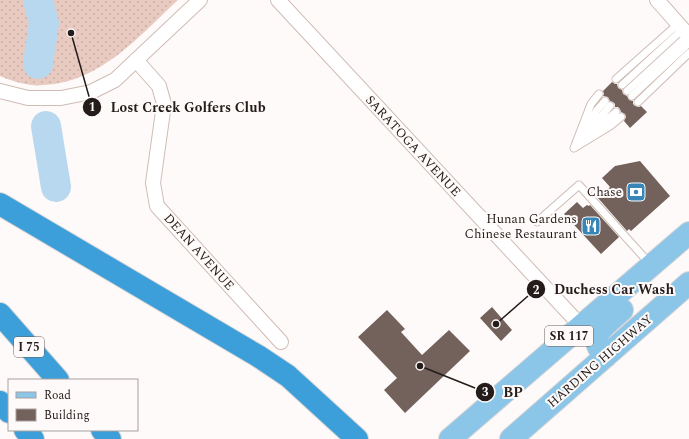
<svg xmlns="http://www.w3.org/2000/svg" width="689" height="439" font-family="Spectral,serif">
<defs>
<pattern id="grass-dots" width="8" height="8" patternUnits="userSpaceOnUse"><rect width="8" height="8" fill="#e8cac0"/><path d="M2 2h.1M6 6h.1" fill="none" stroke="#c7ada4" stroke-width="1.8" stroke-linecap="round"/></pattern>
</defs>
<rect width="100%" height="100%" fill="#fefaf9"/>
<path fill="url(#grass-dots)" d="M0,0H178C139,36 101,82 44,85C40,85 36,86 32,85C22,84 9,80 0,76Z"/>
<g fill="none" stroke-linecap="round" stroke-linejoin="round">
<path stroke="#b8d8ef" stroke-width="30" d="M38,64L44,23L38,0
M46,126L56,187"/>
</g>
<path fill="#73615b" d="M612,82L615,84H617L618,88L622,90L623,94L627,96L629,100L633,101V104L635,106L639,107L641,106L647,112L630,128L624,121L626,117L625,114L621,112L620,109L618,107H615V104L613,102L610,101L608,97L603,96L604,94L603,91Z
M640,161L670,196L631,231L629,229L627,231L598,198L610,187L602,178L615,166Z
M577,202L583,208L587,205L589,206L590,205L619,237L601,254L564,214Z
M492,307L512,330L501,341L480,318Z
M387,310L405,329L401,332L422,355L449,330L470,351L405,413L384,390L397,378L358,337Z"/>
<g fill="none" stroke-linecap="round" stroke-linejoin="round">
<defs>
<path id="lane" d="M616,79L678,24
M622,85L683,29
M627,91L688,35
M632,96L689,43
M638,102L689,53
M585,129L597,110L605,101
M592,132L616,112
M578,143L610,106
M574,148L591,104L599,94
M574,148L610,126L621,117
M537,222L579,185L650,264"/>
<path id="street" d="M278,0L581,326
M657,0L689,36
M136,60L159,86L164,104L153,183L157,206L281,342
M0,91L28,98H61L91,92L115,80L200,0"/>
<path id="primary" d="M605,357C602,353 598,348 597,343C594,331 615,317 622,310
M450,439L689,233
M511,439L689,283"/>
<path id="highway" d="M0,204L258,356L288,376L357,439
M0,314L58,380
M0,402L9,412
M25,430L33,439
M102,430L110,439"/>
</defs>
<use href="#lane" stroke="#cfbcb5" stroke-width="9"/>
<use href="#street" stroke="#cfbcb5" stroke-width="16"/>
<use href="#primary" stroke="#d8d6d6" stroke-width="24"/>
<use href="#highway" stroke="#d8d6d6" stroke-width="24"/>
<use href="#lane" stroke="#fff" stroke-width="7"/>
<use href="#street" stroke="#fff" stroke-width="14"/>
<use href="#primary" stroke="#8bc5e8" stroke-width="22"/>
<use href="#highway" stroke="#3d9fd9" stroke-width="22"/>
</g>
<defs>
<symbol id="bank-square" viewBox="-11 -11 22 22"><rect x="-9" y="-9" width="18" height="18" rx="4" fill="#3687b8" stroke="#fefaf9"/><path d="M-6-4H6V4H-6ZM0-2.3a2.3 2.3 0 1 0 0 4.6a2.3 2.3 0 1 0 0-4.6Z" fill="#fff"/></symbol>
<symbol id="restaurant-square" viewBox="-11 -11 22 22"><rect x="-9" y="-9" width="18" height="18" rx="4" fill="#3687b8" stroke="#fefaf9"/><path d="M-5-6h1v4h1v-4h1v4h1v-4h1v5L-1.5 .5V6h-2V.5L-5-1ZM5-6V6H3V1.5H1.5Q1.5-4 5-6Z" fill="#fff"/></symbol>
</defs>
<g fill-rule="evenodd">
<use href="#bank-square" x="625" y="181" width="22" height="22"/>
<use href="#restaurant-square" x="580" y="215" width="22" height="22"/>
</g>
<g text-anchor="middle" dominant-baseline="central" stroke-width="4" stroke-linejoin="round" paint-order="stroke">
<g fill="#fefaf9" stroke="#655f5d" stroke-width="1">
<rect x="545" y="326" width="48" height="20" rx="3"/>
<rect x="14" y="337" width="30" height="20" rx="3"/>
</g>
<g font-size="12" font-weight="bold" fill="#241c1a">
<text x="569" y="336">SR 117</text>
<text x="29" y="347">I 75</text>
</g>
<g font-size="13" fill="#241c1a" stroke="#fefaf9">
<text transform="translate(413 146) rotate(47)">SARATOGA AVENUE</text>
<text transform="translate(199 252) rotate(48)">DEAN AVENUE</text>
<text transform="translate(600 361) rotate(-41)">HARDING HIGHWAY</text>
</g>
<g font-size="13" fill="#241c1a" stroke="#fefaf9" text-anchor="end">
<text x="622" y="192">Chase</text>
<text x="577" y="219">Hunan Gardens<tspan x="577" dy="15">Chinese Restaurant</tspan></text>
</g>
</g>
<path fill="none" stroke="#241c1a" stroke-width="1.5" d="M71 33L92 107M496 324L536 289M420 366L485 392"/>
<g fill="#241c1a" stroke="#fefaf9" stroke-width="1.5">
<circle cx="71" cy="33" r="4"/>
<circle cx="496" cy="324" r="4"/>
<circle cx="420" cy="366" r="4"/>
<circle cx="92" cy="107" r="10"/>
<circle cx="536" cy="289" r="10"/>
<circle cx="485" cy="392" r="10"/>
</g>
<g font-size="12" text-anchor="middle" font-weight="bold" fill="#fff">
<text x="92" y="111">1</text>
<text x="536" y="294">2</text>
<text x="485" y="396">3</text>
</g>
<g font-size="14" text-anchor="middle" font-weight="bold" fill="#241c1a" stroke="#fefaf9" stroke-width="4" stroke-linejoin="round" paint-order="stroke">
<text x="188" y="112">Lost Creek Golfers Club</text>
<text x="614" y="294">Duchess Car Wash</text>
<text x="513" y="397">BP</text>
</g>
<rect x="8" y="379" width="130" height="52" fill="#fefaf9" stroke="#a7a1a0"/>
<rect x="16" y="392" width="20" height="6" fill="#8bc5e8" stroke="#a7a1a0"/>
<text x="44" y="399" font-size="12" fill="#241c1a">Road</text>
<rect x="16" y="409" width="20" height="12" fill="#73615b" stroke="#a7a1a0"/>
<text x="44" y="419" font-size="12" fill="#241c1a">Building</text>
</svg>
